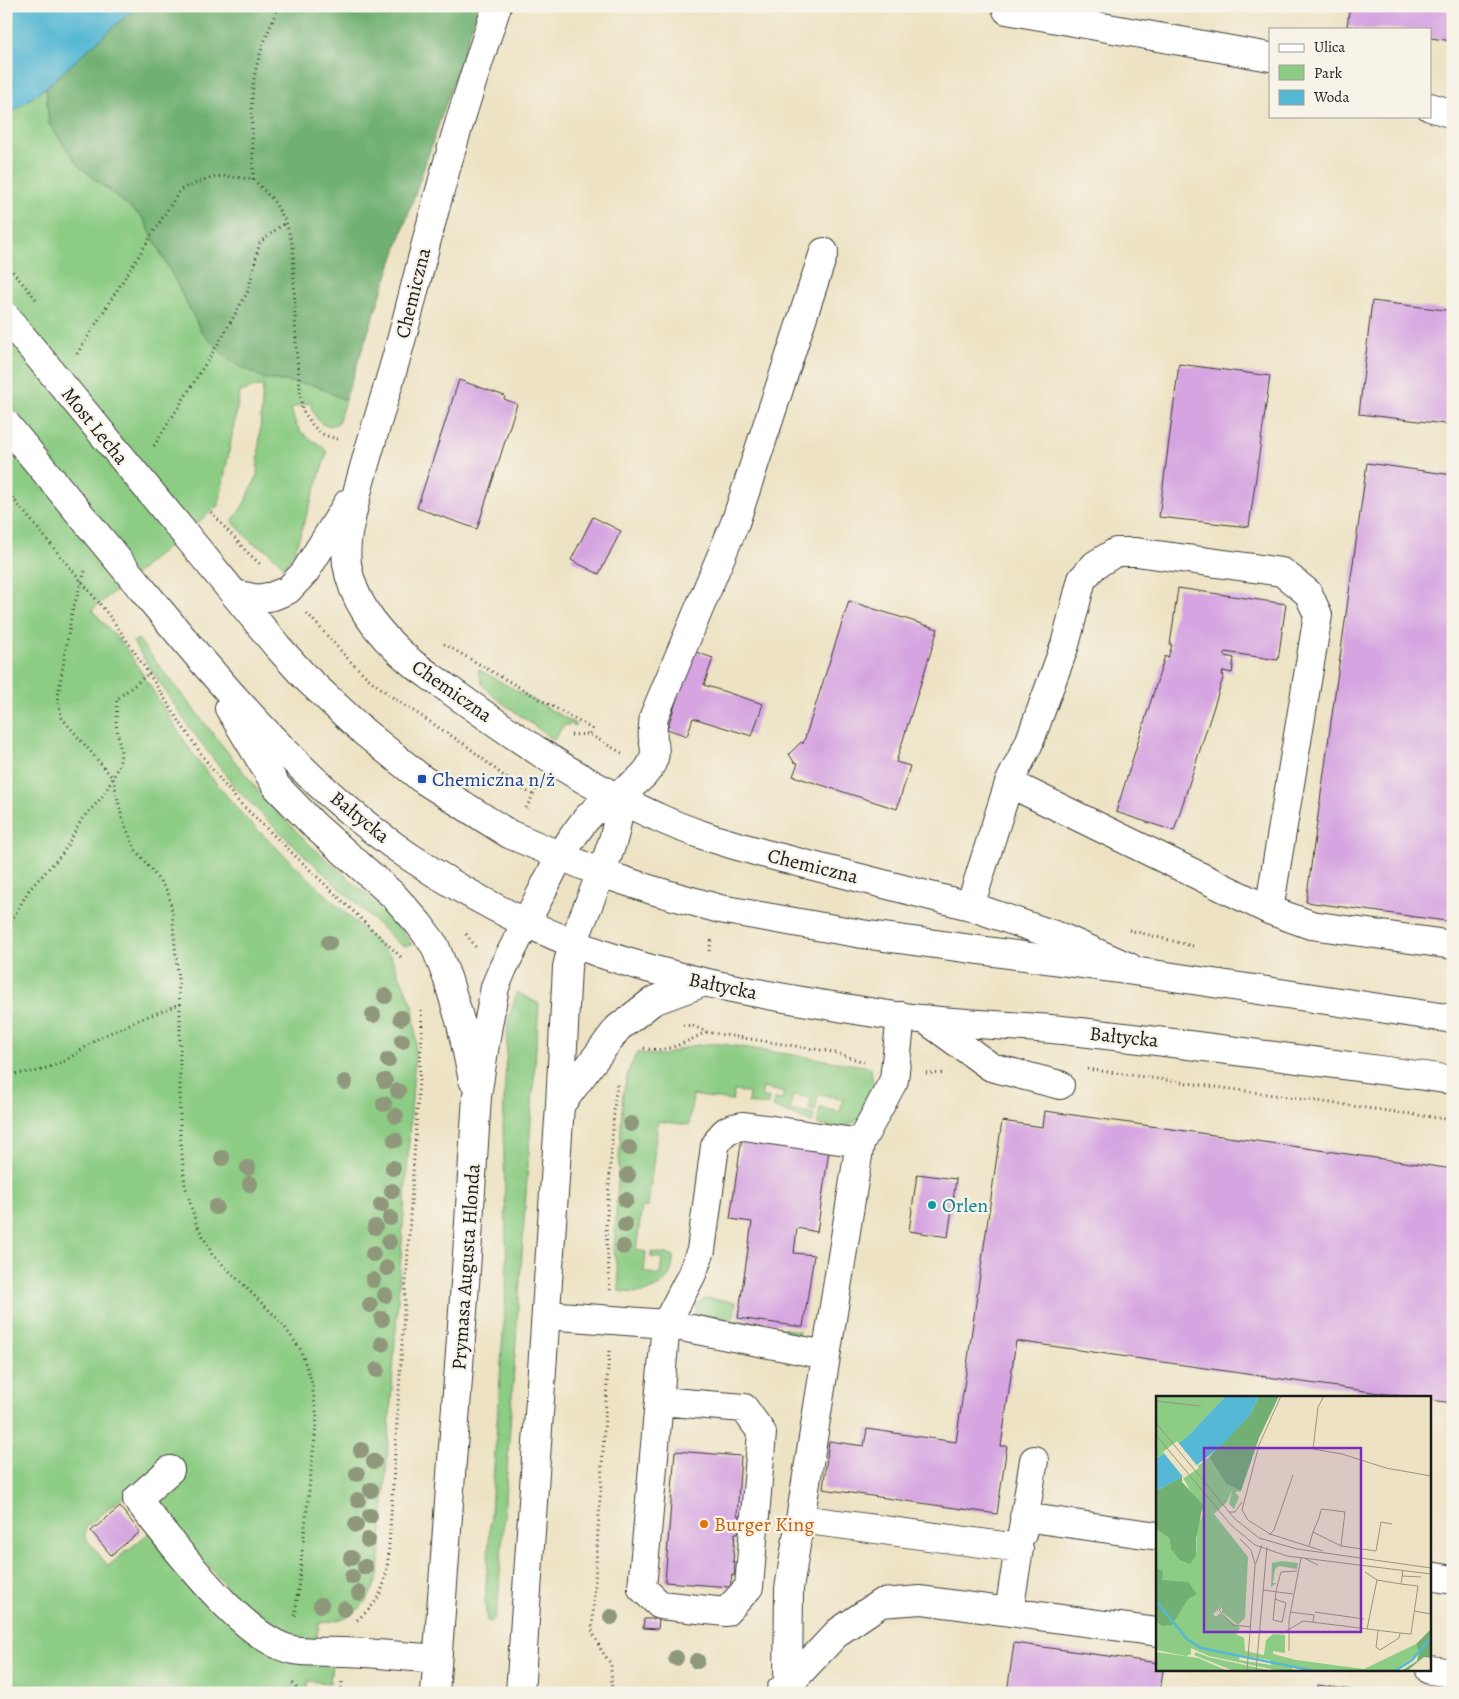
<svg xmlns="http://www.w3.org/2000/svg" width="1459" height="1699" font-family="Alegreya,serif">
<rect width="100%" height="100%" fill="#f7f3e8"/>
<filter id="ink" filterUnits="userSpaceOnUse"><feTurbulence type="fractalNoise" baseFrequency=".02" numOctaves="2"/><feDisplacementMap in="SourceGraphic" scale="10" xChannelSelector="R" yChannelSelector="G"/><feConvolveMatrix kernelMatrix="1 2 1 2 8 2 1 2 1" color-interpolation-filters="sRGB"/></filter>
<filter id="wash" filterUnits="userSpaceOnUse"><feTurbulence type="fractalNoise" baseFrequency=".0096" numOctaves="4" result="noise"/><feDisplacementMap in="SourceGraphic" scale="20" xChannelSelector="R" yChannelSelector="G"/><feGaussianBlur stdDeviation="1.12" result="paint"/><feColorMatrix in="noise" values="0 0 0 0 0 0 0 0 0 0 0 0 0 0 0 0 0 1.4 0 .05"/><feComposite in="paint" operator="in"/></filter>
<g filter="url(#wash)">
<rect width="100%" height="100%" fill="#ede3c4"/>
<path fill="#8ccc84" stroke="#547450" d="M46,87L49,124L79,166L143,218L202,333L265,379L314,385L345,400L338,423C321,432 314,416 310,403L291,408C294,423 299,433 312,440C319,444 323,446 327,453L295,550L284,567L267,550L252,543L232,521L243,506L257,476L263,385L240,392L219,505L92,610L126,648L196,759L246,819L390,955L413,1005L416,1040L379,1573C369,1606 354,1620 319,1623L316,1642L266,1634L161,1510V1497L165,1485L164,1463L86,1527L85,1537L108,1566L154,1529L242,1631L332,1664L330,1683L308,1681L306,1693H6V138L13,133L6,124V117Z
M138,639L264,798L311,846L369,896L398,925L412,945L406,946L399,944L282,834L236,789L189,727L133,642Z
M478,669L576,724L575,726L571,724L563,726L554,740L493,696L482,684Z
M517,992L539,1004L498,1602L495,1618L490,1622L487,1621L485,1601L507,1274L503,1122L508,1022Z
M706,1044H722L870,1067C872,1077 875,1088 872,1098C868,1112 852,1129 836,1128C830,1128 823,1126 817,1125L820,1108L840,1112L843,1099L818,1094L815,1111L809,1110L811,1098L793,1095L790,1110L814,1115L812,1123L773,1107L774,1099L782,1100L784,1092L763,1088L761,1096L769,1098L767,1106L748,1103L749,1093L734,1091L732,1101L693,1095L689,1125L658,1121L648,1207H642L636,1250L646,1252L644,1272L660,1275L662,1258L651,1257V1252L673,1255C675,1287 647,1297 619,1291C620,1276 615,1263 614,1249L623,1093L630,1067L638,1052L652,1055H664L690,1046Z
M706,1298L736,1302L733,1321L799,1331L798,1337L696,1317C694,1307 696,1303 706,1298Z"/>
<path fill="#71b072" stroke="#466647" d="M135,6H479L345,400L314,385L265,379L230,361L202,333L143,218L79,166L49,124L46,87Z"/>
<path fill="#55b8d4" stroke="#386a78" d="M6,6H137L46,87L6,117Z"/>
<g id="blocks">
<path fill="#d6a5e1" d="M1350,6H1453V41L1430,38V29H1364L1347,26Z
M1372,301L1453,311V425L1359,414Z
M1179,364L1270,376L1249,527L1159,517Z
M459,380L505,396L504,399L517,404L477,529L417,508Z
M1367,463L1453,475V922L1306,902Z
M593,517L621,531L599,574L571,560Z
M1178,588L1286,604L1278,660L1225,652V656L1234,658L1232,673L1223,671L1222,675H1224L1174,831L1116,812L1165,656L1168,658L1172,645H1170Z
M849,601L938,629L896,762L910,766L897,809L793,776L798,763L794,762L789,754L801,742L803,744Z
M693,651L713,658L704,685L763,704L752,736L693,718L687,736L667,729Z
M1045,1111L1453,1169V1403L1430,1400V1398H1414L1016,1341L1001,1446H1007L997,1514L823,1489L829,1441L864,1446L867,1429L956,1442L1002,1121L1043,1127Z
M742,1137L829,1150L817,1232L797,1228L794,1253L814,1255L803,1327L738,1318L752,1222L730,1219Z
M917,1174L956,1179L948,1237L909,1231Z
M675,1451L741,1456L737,1515L739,1516L738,1533H735L733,1562H735L734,1576L732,1575L730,1587L665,1582Z
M120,1507L140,1532L111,1555L91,1531Z
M644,1619H659L658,1629L643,1628Z
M1014,1643L1158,1663V1670H1163L1160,1693H1007Z
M1318,1685L1365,1692V1693H1317Z"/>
</g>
</g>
<g filter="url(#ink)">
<use href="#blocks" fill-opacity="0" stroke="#3b3a35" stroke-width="1"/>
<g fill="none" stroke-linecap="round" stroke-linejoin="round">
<defs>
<path id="minor" d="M497,6C477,66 457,126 441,187C425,243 413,299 397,355C384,401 369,447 357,493C352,516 344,540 347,564C353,604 382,638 412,663C490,719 569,778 657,817C691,833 727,843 762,853L970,906L1063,938L1129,967
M1007,6V10L1270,57
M1430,107L1453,114
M235,594L257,599L273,596L288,590L305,572L348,503
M560,856C570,842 579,825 592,813C611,795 645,785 654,758C656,751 655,746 653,739C652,732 653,724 654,716L735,523L824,252
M601,873C611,847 621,825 617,797
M970,906L1009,783L1029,743L1065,645L1082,579L1095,565L1116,552H1136L1282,572L1308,593L1318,615L1269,910L1009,783
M1269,910L1311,925L1453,945
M926,1020L991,1067L1060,1085
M546,1315L666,1324L826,1355
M659,1401L744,1408L762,1433L749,1587L726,1612L660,1605L642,1588L666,1324L692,1274L701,1250L715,1146C723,1131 727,1128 744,1126L860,1143
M170,1470L137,1499C170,1540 242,1640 293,1650C311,1653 328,1651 346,1652C377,1653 407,1657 437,1659
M1024,1517L1158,1536
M800,1519L1019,1548L1009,1612
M1022,1534L1034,1460
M1430,1576L1453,1580
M1430,1670L1453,1673
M781,1690L788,1685L838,1632L881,1603L921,1600L1158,1632
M790,1693L788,1685L789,1589L860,1143L894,1080L901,1016"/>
<path id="major" d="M185,534L277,646L304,676L364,732L422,779L509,834L601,873L652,890L720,909L862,934L1140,972L1453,1019
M132,577C215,677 299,781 407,855C468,896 535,931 605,955C673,978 743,991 814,1003C852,1009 892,1017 931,1020C978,1025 1024,1026 1071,1031C1199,1045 1326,1063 1453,1080
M229,708L277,787L315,826L394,896L419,924L435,946L448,980L461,1024L473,1080
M560,1105L618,1028L653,1001L702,983
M435,1693L466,1270L477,1096L487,1031L495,987L503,968L560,856
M520,1693L560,1105L567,967L573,943L601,873"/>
</defs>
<use href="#minor" stroke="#3b3a35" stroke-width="30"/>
<use href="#major" stroke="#3b3a35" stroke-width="30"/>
<path stroke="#3b3a35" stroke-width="3" stroke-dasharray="1 4" stroke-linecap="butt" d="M253,179C254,146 249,112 254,79C258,54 269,29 279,6
M77,354L180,190L203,180L221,176L253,179L273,200L286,222L293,247L296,347L302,409L313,426L324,435L340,440
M154,446L221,339L248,291L260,242L286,222
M211,512L247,552L261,565
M100,604C150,667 185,741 239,802L403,959
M307,613L348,659L370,680L395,699L467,746L511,782L533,795
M444,644L592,729L589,734
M571,735L589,734L622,753
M526,808L537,788
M6,930L29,890L63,853L82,819L103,796L113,778L120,762L121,752L116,723L117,699L148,674
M1129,930L1193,946
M466,934L477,949
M709,951L712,938
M180,1004V1135L185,1185L196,1223L212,1254L282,1323L300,1349L311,1379L317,1417L295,1617
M683,1025L694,1026L706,1032L833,1052L864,1062
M644,1048C666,1054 686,1042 706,1032
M1087,1069L1453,1120
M926,1073L945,1074
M6,1075L39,1071L65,1061L99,1038L136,1021L180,1004L172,911L168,892L135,849L122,818L113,778L61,717L58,696L72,612L85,571
M610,1290L606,1228L615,1098L617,1084
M609,1351L592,1630L601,1650L611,1664L612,1693
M357,1620C380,1601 384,1590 388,1561L422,1033L421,1006
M293,1683L300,1693
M341,1693L342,1682"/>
<use href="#minor" stroke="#fff" stroke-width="28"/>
<use href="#major" stroke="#fff" stroke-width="28"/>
<defs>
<path id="major-bridge" d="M6,317L185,534
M6,424L132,577"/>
</defs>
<use href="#major-bridge" stroke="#3b3a35" stroke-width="30" stroke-linecap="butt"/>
<path stroke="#3b3a35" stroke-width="3" stroke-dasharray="1 4" stroke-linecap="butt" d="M6,264L36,299
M6,490L100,604"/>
<use href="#major-bridge" stroke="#fff" stroke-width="28"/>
</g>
<g fill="#90987b">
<circle cx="329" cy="943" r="8"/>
<circle cx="385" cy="996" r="8"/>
<circle cx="373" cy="1015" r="8"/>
<circle cx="401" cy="1018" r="8"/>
<circle cx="402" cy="1041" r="8"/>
<circle cx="388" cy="1060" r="8"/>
<circle cx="385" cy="1081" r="8"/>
<circle cx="345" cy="1082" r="8"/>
<circle cx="398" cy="1091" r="8"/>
<circle cx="384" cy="1104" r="8"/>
<circle cx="396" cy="1116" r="8"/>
<circle cx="631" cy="1124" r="8"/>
<circle cx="395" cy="1140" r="8"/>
<circle cx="629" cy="1148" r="8"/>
<circle cx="222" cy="1158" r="8"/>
<circle cx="248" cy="1168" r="8"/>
<circle cx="393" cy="1168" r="8"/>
<circle cx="628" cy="1175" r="8"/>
<circle cx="250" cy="1184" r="8"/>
<circle cx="392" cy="1191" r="8"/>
<circle cx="626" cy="1200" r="8"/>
<circle cx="381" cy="1205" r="8"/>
<circle cx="216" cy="1207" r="8"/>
<circle cx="390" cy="1218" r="8"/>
<circle cx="625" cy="1225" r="8"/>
<circle cx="375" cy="1227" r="8"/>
<circle cx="389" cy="1242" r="8"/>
<circle cx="623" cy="1247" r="8"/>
<circle cx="373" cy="1254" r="8"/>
<circle cx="387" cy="1268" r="8"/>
<circle cx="373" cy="1280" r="8"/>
<circle cx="385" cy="1295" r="8"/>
<circle cx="370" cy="1305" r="8"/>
<circle cx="382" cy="1319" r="8"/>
<circle cx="382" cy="1344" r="8"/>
<circle cx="377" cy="1370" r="8"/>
<circle cx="361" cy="1450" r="8"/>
<circle cx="374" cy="1461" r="8"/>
<circle cx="357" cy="1474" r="8"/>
<circle cx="371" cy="1490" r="8"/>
<circle cx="358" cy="1500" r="8"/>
<circle cx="370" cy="1516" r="8"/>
<circle cx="356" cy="1525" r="8"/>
<circle cx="368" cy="1540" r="8"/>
<circle cx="351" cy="1558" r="8"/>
<circle cx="365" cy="1567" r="8"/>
<circle cx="352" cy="1577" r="8"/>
<circle cx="359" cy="1593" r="8"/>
<circle cx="321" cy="1605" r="8"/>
<circle cx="344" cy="1609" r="8"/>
<circle cx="611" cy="1617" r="8"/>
<circle cx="676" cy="1658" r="8"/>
<circle cx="697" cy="1661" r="8"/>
</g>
</g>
<rect fill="#1a4fb4" stroke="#f7f3e8" stroke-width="2" x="417" y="774" width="10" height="10" rx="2.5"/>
<circle fill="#0f9aa8" stroke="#f7f3e8" stroke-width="2" cx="932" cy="1205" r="5"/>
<circle fill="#e8710a" stroke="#f7f3e8" stroke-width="2" cx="704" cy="1524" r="5"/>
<g text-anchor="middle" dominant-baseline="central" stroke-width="4.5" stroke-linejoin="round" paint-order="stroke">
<g font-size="20" fill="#1c1c1c" stroke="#f7f3e8">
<text transform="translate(413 293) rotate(-76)">Chemiczna</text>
<text transform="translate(95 426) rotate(51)">Most Lecha</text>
<text transform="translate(452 691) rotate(35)">Chemiczna</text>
<text transform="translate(360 817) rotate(39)">Bałtycka</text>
<text transform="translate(813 866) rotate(14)">Chemiczna</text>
<text transform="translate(723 986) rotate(12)">Bałtycka</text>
<text transform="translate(1124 1037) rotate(6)">Bałtycka</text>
<text transform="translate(466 1267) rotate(-86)">Prymasa Augusta Hlonda</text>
</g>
<g font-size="20" fill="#164399" stroke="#f7f3e8" text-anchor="start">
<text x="432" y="779">Chemiczna n/ż</text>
</g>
<g font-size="20" fill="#0d838f" stroke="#f7f3e8" text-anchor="start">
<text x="942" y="1205">Orlen</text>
</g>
<g font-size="20" fill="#c56008" stroke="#f7f3e8" text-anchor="start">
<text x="714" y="1524">Burger King</text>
</g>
</g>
<g transform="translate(1156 1396)">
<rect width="275" height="275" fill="#ede3c4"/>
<path d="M0,0H70L31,41L0,63ZM53,61L70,88L85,95L79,96L83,101L78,113L73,108L76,94L71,106L58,118L92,161L89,222L82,229L66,216V210L57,218L60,221L64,217L84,232L80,238L88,242L89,255L108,259L110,244L117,238L129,239V257L117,255V258L140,264L208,273L260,248L263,255L260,259L238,275H162L136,270L137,275H124L53,260L35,252V258L30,260L0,254V133L13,142L15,153L40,160L41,132L47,117L27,82ZM84,259L114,264L115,269L83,264ZM126,165L142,167L141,173L123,170L119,173L117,187H121L115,191L116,167ZM0,256L42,262L72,275H0ZM40,256L52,261L117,275H78L38,259Z" fill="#8ccc84" fill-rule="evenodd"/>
<path d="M103,0H123L103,42L85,95L70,88L53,61L94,19ZM26,81V86L47,109L40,143V160L34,168L24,164L15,153L13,142L0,133V95ZM0,172L7,175L6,184L32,186L41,198L32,203L16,229L6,230L0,225ZM275,233V262L268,261L251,275H245L261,265L263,256L260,248Z" fill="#71b072"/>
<path d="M70,0H103L94,19L67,48L26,81L0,95V63L31,41Z" fill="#55b8d4"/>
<path d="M21,45L43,72L28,82L7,56Z" fill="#ede3c4"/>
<path fill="none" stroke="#55b8d4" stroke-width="2.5" d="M0,205L31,243L45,252L158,275M239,275L256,264L275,242"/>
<path fill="none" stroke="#999381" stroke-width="1" d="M125,0L103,49L86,114L92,124L114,138L167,155M168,0L162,11L157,53L186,58L230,72L275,80M0,5L45,10M0,27L78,122L103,142L141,153L275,172M0,39L75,129L99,149L131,160L275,178M73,116H79L86,106M113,139L118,134L137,79M84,143L95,154L99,168M153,150L157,136L163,122L165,114L166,113L189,116L185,150L157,136M185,150L220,155L225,126L236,128M148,162L162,169M209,176L221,184L245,188L247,174M246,180L265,181M107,194L137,198M119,203L130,207L126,226L117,224L120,195L125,176L141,175M66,211L63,214L77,229L95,231M258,215L275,218M134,216L158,219L157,226M159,216L208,223M211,233L221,184M104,235L127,237L147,225L244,237L243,242L224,254L220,251L222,235M244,237L255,238L262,190L245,188M133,255V224L145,162M91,275L99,170L106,149M100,275L111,151"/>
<path fill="#7b2cbf" fill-opacity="0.15" stroke="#7b2cbf" stroke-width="2.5" d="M48,52H205V236H48Z"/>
<rect width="275" height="275" fill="none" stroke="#1c1c1c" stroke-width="2.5"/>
</g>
<rect width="1459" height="1699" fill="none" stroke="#f7f3e8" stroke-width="25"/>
<rect x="1269" y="28" width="162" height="90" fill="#f7f3e8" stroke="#9f9d96"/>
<rect x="1279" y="44" width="25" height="8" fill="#ffffff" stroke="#9f9d96"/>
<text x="1314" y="52" font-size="15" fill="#1c1c1c">Ulica</text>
<rect x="1279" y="65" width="25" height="15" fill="#8ccc84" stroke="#9f9d96"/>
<text x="1314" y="78" font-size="15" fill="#1c1c1c">Park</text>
<rect x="1279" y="90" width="25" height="15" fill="#55b8d4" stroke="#9f9d96"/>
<text x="1314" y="102" font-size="15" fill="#1c1c1c">Woda</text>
</svg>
